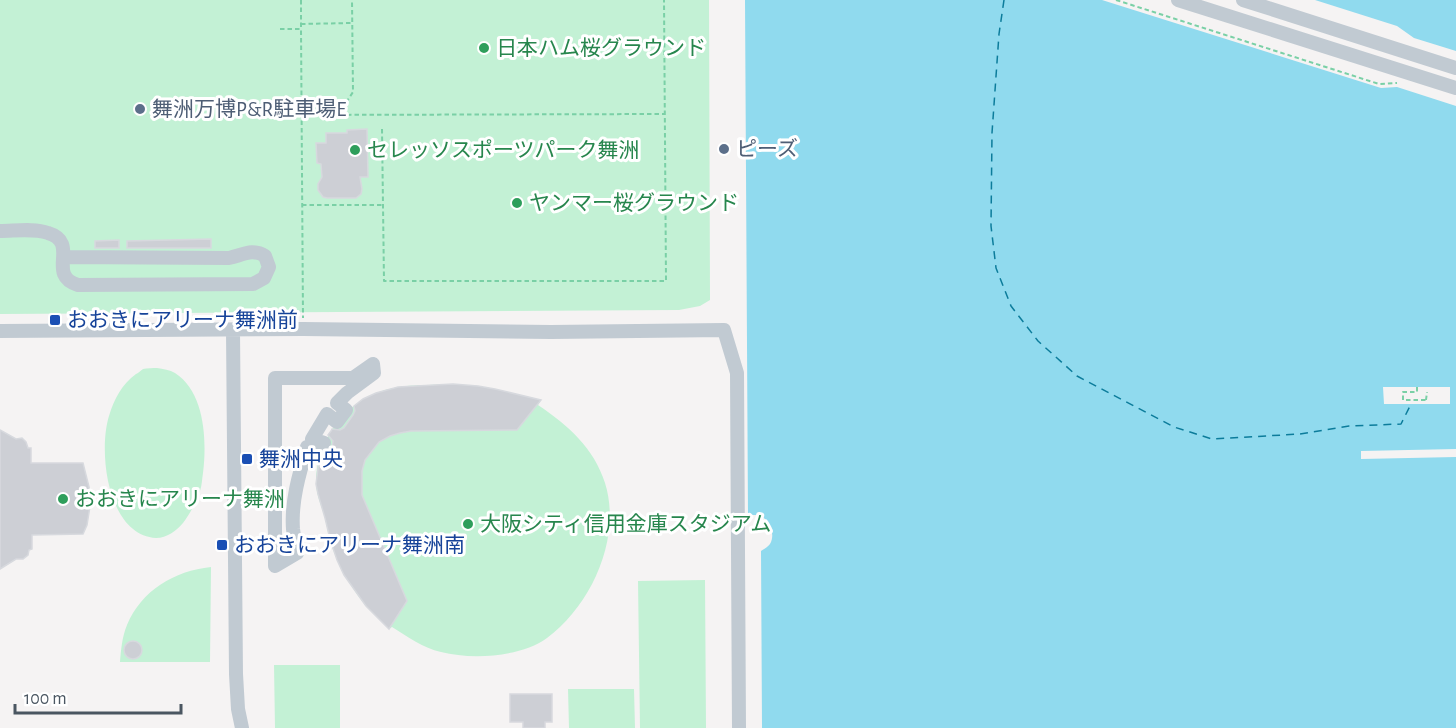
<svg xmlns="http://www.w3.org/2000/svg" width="1456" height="728" font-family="'Alegreya Sans','Noto Sans JP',sans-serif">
<rect width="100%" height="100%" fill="#f5f3f3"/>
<path fill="#c3f1d5" d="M0,0H709L710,300L700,306L679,310L0,314Z
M157,368C163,369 170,370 175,373C205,392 207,441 203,473C202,479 202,485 200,491C196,502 190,514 183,523C176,531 167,538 156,538C107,535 98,451 109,416C114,399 122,384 136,374C137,374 143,369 143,369C147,368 153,368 157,368Z
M453,384C484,386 511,393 541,400L538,405C568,425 594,448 605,483C622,537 592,605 547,638C521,657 472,660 441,652C423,648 408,637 392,627L389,629C382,621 374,615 367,607C359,598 352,587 346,577C339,566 333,552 330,539C327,532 327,524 325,517C321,505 316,494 316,482C316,443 341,407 377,393C400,383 428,386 453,384Z
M211,567L210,662H120C121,650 122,637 127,625C142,590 174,571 211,567Z
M705,580L706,728H640L638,581Z
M274,665H340V728H275Z
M568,689H634L635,728H569Z"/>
<path fill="#90daee" d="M745,0H1456V728H762L761,551C764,549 768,547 770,544C776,533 769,522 761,515H748Z"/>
<path fill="#f5f3f3" d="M1102,0H1315L1397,26L1414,38L1456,51V106L1397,87L1381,88Z
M1383,387H1450V404H1384Z
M1456,449V457L1361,459V451Z"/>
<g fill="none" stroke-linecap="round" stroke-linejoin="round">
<path stroke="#0c7c9b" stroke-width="1.5" stroke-dasharray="8 6" stroke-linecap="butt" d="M1004,0L999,34L992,133L991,226L996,268L1011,306L1038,341L1077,376L1174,427L1212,439L1300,434L1349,426L1401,424L1411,404"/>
</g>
<path fill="#cdcfd5" stroke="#d7d9de" stroke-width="1.5" d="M367,129L368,177H360L362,189L361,194L356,198H327L323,197L318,190V184L322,177L321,164L317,163L316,143H326V133H347V130Z
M211,239V248H127V241Z
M119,240V248H95V241Z
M453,384L478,386L495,389L541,400L517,430L411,431L400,433L390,436L379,442L365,460L362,471V495L407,601L389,629L366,606L344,575L337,560L330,539L325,518L318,494L316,484L319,461L326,459L332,447L333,441L328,435L331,431L332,429L340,430L344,428L353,415L355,411L354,406L363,399L376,393L398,387Z
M0,430L16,439L22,438L26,442L28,448H31V463H83L89,487L91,500L87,525L83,534L32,535V549L29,550L28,555L23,559H16L0,569Z
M124 650a9 9 0 1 1 18 0a9 9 0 1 1-18 0Z
M510,694H552V722H545V728H523V722H510Z"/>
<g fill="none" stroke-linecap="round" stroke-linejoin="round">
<path stroke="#7ad0a6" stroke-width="2" stroke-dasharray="4.5 3" stroke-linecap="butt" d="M301,0V29
M1116,0L1379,84L1397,83
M301,24L352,23
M280,29H301L303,318
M302,115L665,114
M338,115L353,92L352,0
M382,129L384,281H666L664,0
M302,205H383
M1417,387V392H1403V400H1426"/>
<path stroke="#c1cad2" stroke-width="14" d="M1178,0L1456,88
M1243,0L1456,68
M0,231C15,231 34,228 48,233C81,243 45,275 78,285L253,284L264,278L269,267L265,256C252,248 243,255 229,258L64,257
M0,331L303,329L551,332L724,330L737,373L739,728
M233,331L236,674L238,709L242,728
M373,364L374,373L347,393L337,403L346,410L337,422L327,414L312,439L324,443L320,452L307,447V448C299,474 291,502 293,529C294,537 296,545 297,553L275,566V378H353Z"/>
<path stroke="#7ad0a6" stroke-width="2" stroke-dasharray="4.5 3" stroke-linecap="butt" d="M1426,400L1427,392"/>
</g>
<g fill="#2e9e5b" stroke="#fff" stroke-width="2">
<circle cx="484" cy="48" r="6"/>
<circle cx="355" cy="150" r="6"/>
<circle cx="517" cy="203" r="6"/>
<circle cx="63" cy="499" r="6"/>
<circle cx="468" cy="524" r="6"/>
</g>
<g fill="#5c6f8a" stroke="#fff" stroke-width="2">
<circle cx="140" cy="109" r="6"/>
<circle cx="724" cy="149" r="6"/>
</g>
<g fill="#1a4fb4" stroke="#fff" stroke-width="2">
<rect x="49" y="314" width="12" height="12" rx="3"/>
<rect x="241" y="453" width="12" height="12" rx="3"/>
<rect x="216" y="539" width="12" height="12" rx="3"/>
</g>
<g text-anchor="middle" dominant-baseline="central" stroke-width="6" stroke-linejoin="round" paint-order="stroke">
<g font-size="21" fill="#27864d" stroke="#fff" text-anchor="start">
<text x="496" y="48">日本ハム桜グラウンド</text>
<text x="367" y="150">セレッソスポーツパーク舞洲</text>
<text x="529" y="203">ヤンマー桜グラウンド</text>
<text x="75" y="499">おおきにアリーナ舞洲</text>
<text x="480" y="524">大阪シティ信用金庫スタジアム</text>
</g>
<g font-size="21" fill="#4e5e75" stroke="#fff" text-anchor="start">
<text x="152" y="109">舞洲万博P&amp;R駐車場E</text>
<text x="736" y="149">ピーズ</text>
</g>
<g font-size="21" fill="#164399" stroke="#fff" text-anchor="start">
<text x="67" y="320">おおきにアリーナ舞洲前</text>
<text x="259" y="459">舞洲中央</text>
<text x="234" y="545">おおきにアリーナ舞洲南</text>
</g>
</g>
<path d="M15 704v9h166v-9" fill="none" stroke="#4a5661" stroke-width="3"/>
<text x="24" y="704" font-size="18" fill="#4a5661" stroke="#ffffff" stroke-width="4.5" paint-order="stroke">100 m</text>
</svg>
